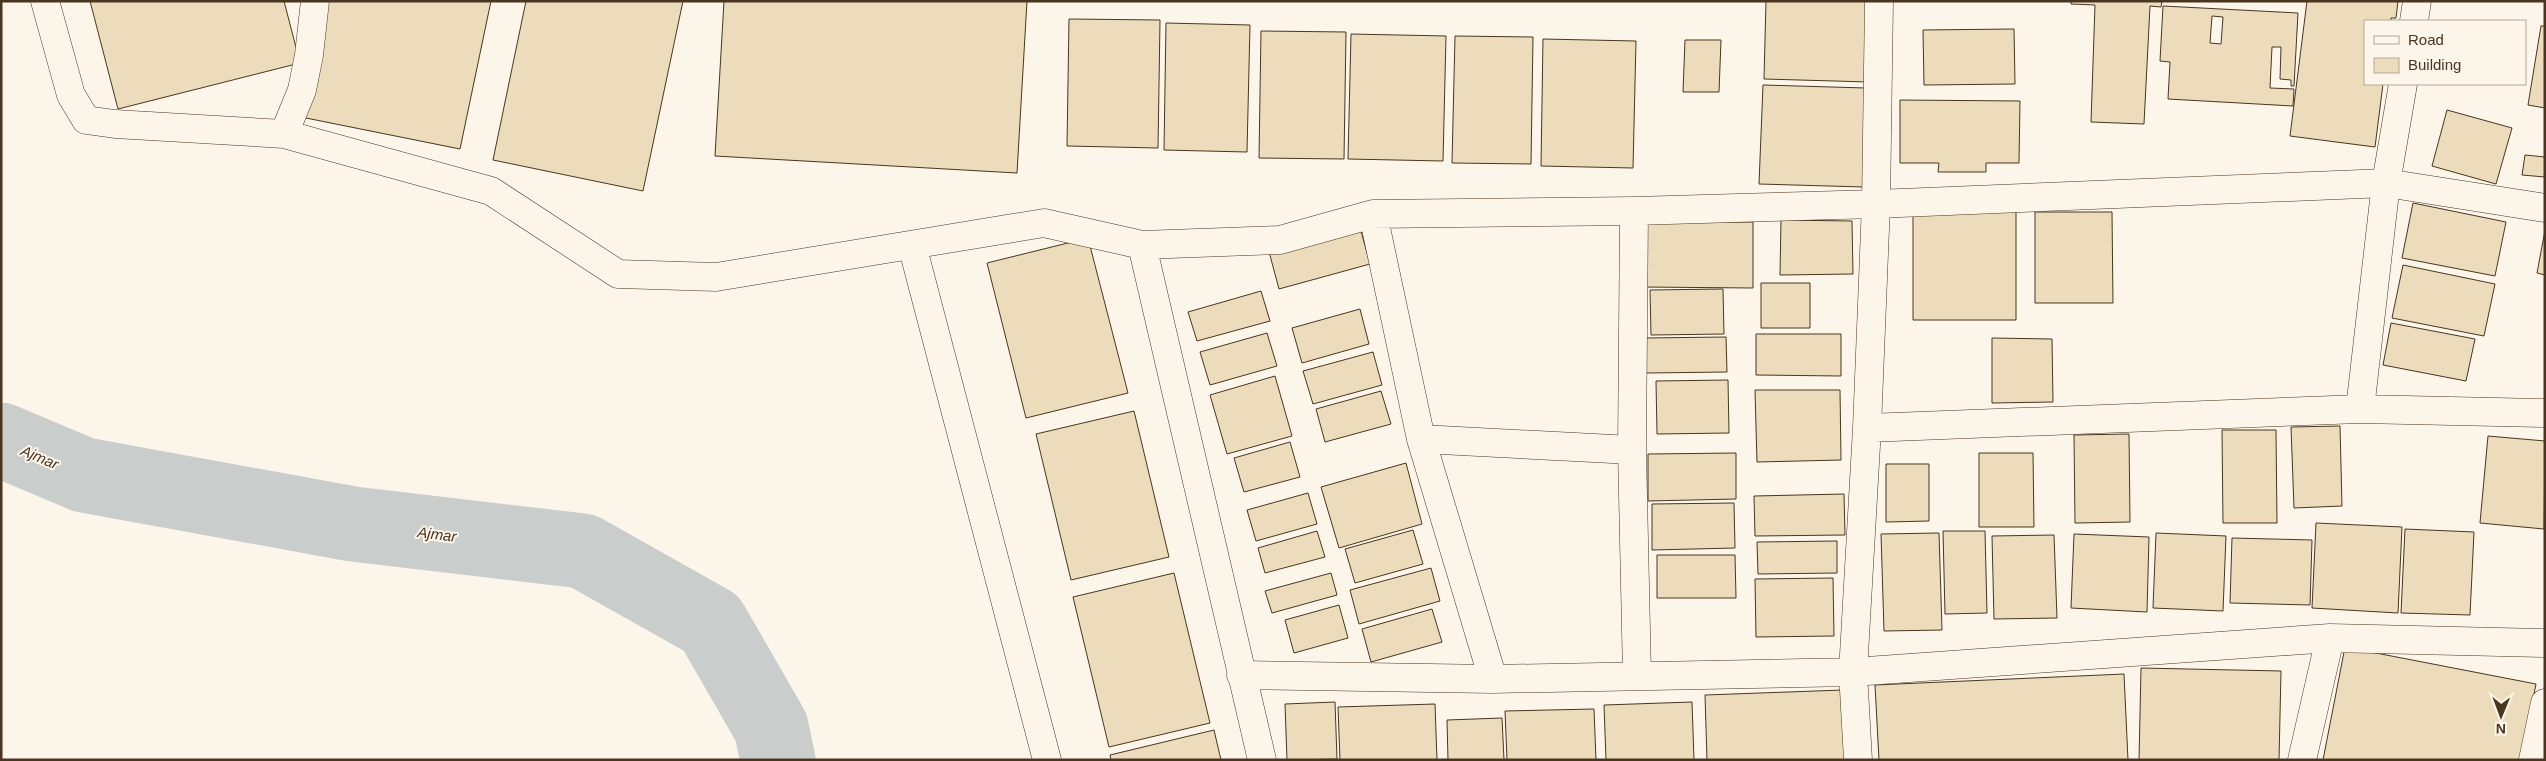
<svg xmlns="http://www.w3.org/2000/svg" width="2546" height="761" font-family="Helvetica,sans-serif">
<rect width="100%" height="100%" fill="#fbf6e9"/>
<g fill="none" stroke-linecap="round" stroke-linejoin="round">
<path stroke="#c9cecd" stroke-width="75" d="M1,440L84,475L353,524L583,551L711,623L771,727L778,760"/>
</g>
<path fill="#ecdcbc" stroke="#4a3520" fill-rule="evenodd" d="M90,1H284L300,63L118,109Z
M326,1H491L460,149L301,117Z
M526,1H683L643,191L493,160Z
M724,1H1027L1017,173L715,156Z
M1766,1H1871L1869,82L1764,79Z
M2071,1H2162L2161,7L2150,6L2144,124L2091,122L2095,5L2071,4Z
M2307,1H2398L2396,18H2391V21H2365V84H2383L2375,147L2290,136Z
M2163,6L2298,13L2294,86H2291V80L2280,79L2281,47H2272L2270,88L2294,89L2293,106L2168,99L2170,62L2160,61ZM2212,16L2223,17L2221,44L2210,43Z
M1069,19L1160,20L1158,148L1067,146Z
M1166,23L1250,25L1247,152L1164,150Z
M2541,26H2545V108L2528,105Z
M2014,29L2015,84L1924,85L1923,30Z
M1261,31L1346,32L1344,159L1259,158Z
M1351,34L1446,36L1443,161L1348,159Z
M1455,36L1533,37L1531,164L1452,163Z
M1543,39L1636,41L1633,168L1541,166Z
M1685,40H1721L1719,92H1683Z
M1763,85L1866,88L1863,187L1759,184Z
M1900,100L2020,101L2019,163H1986V172H1938L1939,163H1900Z
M2447,110L2512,128L2496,184L2432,166Z
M2525,155L2545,157V177L2522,175Z
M2413,203L2506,222L2495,276L2402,258Z
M1913,206H2016V320H1913Z
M2035,212H2112L2113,303H2035Z
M1781,220L1852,221L1853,274L1780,275Z
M1643,222H1753V288L1643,287Z
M1359,224L1370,264L1279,289L1268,248Z
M2545,230V275L2537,273Z
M1088,238L1128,393L1026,418L987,263Z
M2403,265L2495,284L2484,336L2392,318Z
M1761,283H1810V328H1761Z
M1723,289L1724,334L1651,335L1650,290Z
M1261,291L1270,321L1197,341L1188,312Z
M1360,309L1369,344L1302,363L1292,328Z
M2391,323L2475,339L2466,381L2383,365Z
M1267,333L1277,366L1210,385L1200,352Z
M1756,334H1841V376L1756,375Z
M1726,337L1727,372L1646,373V338Z
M1992,338L2052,339L2053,402L1992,403Z
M1373,352L1382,385L1313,404L1303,371Z
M1275,376L1292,436L1227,454L1210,395Z
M1728,380L1729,433L1657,434L1656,381Z
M1755,390H1840L1841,460L1757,462Z
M1381,391L1391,424L1325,442L1316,409Z
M1134,411L1169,557L1071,580L1036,434Z
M2340,426L2342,506L2294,508L2291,427Z
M2222,430H2276L2277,523H2223Z
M2129,434L2130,522L2075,523L2074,435Z
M2488,436L2545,441L2544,529L2480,523Z
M1290,442L1300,477L1244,492L1234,458Z
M1736,453V499L1648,501V454Z
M1979,453H2033L2034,527H1979Z
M1406,463L1422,524L1339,548L1321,487Z
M1886,464H1929V521L1886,522Z
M1308,493L1317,524L1256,541L1247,510Z
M1844,494L1845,535L1755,536L1754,496Z
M1734,503L1735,548L1652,550V504Z
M2316,523L2402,527L2398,613L2312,608Z
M2405,529L2474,532L2470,615L2401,613Z
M1413,530L1423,564L1355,583L1345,549Z
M1317,531L1325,557L1265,573L1258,548Z
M1943,531H1985L1987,613L1945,614Z
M1939,533L1942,630L1884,631L1881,534Z
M2156,533L2226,536L2223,611L2153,608Z
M2074,534L2149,537L2147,612L2071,608Z
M2054,535L2057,618L1994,619L1992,536Z
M2232,538L2312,540L2310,605L2230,603Z
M1837,541V573L1758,574L1757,542Z
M1657,555H1735L1736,598H1657Z
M1431,568L1440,601L1359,624L1350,590Z
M1174,573L1210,723L1109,747L1073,597Z
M1331,573L1337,595L1272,613L1265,591Z
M1833,578L1834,636L1756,637L1755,579Z
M1339,605L1348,638L1294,653L1285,620Z
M1432,609L1442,642L1371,662L1362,629Z
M2345,647L2536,684L2521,760H2323Z
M2141,668L2281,671L2279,760H2139Z
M2124,674L2128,760H1879L1875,685Z
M1843,690L1845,760H1707L1705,695Z
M1335,702L1337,759L1287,760L1285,704Z
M1692,702L1694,760H1606L1604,705Z
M1435,704L1437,760H1340L1338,707Z
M1594,709L1596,760H1507L1505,711Z
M1502,718L1504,760H1448L1447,720Z
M1214,730L1221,760H1111L1110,755Z"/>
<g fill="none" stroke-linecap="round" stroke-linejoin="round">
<defs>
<path id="minor" d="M45,1L71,95L86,120L115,124L284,134L491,191L618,274L716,277L1044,223L1142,245L1280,240L1373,214L1634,211L1876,204L2386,183L2545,208
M2414,21L2417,1
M284,134L302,90L309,55L315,1
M1634,211L1632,450L1637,675
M1373,214L1421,439L1493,679
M912,245L1047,760
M1142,245L1262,760
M2360,409L2386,183L2403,84
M1867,428L2360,409L2545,413
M1421,439L1632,450
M1241,675L1493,679L1853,672L2330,638L2545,643
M1858,760L1853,672L1867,428L1876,204L1879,1
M2302,760L2330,638"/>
<path id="tertiary" d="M2533,760L2545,703"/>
</defs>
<use href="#minor" stroke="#4a3520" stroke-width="29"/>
<use href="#tertiary" stroke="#4a3520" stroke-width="29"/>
<use href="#minor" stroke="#fbf6e9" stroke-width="28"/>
<use href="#tertiary" stroke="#fbf6e9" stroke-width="28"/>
</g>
<g text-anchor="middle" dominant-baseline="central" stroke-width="4" stroke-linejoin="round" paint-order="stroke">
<g font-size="15" font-style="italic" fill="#4a3520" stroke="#fbf6e9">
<text transform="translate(40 457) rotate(23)">Ajmar</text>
<text transform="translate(437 534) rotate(7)">Ajmar</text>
</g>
</g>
<rect width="2546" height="761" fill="none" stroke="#4a3520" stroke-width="5"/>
<rect x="2364" y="20" width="162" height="65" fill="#fbf6e9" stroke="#b4a999"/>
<rect x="2374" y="36" width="25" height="8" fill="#fbf6e9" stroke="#b4a999"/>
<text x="2408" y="45" font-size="15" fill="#4a3520">Road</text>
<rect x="2374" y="58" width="25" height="15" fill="#ecdcbc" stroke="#b4a999"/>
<text x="2408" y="70" font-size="15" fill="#4a3520">Building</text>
<g transform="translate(2501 716) rotate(181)" stroke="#fbf6e9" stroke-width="4" paint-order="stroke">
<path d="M0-4L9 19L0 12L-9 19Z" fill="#4a3520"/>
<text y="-8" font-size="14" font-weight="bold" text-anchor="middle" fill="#4a3520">N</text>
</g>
</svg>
